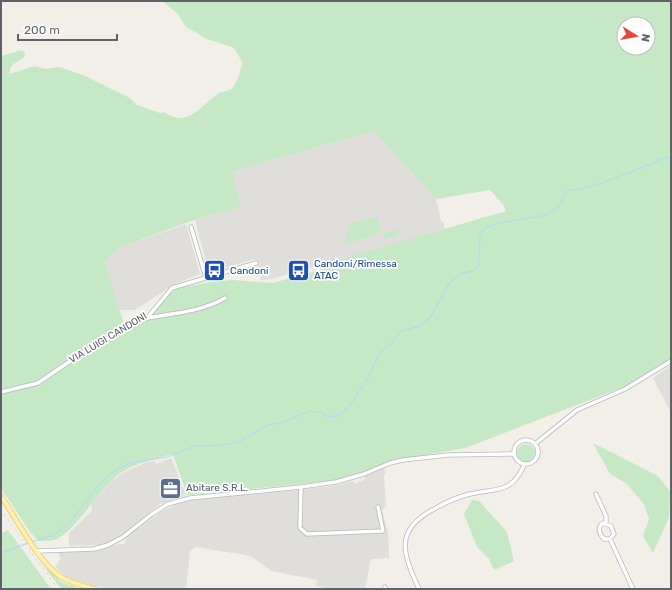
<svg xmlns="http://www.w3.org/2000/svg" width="672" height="590" font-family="Rubik,sans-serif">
<rect width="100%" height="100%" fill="#f1efe8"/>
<path fill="#e0deda" d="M374,131L436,199L441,221L444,223V230L271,279L261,280L255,259L209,272L195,220L239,207L231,171Z
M186,224L200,274L175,284L135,310H119L105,262L120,247Z
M671,365V413L653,378Z
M171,458L186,495L160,504L119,537L102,545L69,546V533L92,511L91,505L110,483L121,474L133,468L147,462L154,461L157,464Z
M384,468L386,473L384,475L386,506L382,510L388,533L389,558L371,559L365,589H329L316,586L317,580L271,571L251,556L196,547L190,551L186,589H107L68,579L55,567L60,560L59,552L97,551L118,544H124L128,536L162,511L188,500L308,489L338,485L353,481L355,484L365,479V476Z"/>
<path fill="#c5e8c5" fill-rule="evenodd" d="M162,1H671V359L626,386L465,448L396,460L348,479L333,481L187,495L173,454C154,459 134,463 118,475C100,488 72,536 54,540C50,541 43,541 39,541L30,532L1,488V56L22,50L25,53L24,57L11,66L9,74L35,66L45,69L59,67L83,75L130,98L137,105L163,114L162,111C188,129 199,107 218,94C223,90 229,93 234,86C238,80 240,70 243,63L234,48L207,39L186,27L177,13ZM624,24H648V48H624ZM374,131L436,199L490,190L504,206L506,211L331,262L330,267L273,283L232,280L211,282L178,288L171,292L140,323L126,331L105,262L120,247L194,220L241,207L232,171Z
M377,217L380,229L376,235L345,244L350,224Z
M397,230L399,235L384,239L383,234Z
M257,268L261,275L247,274L248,272Z
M593,443L658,476L670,491L669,517L653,553L643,536L649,519L644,504L627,484L610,474Z
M517 453a9 9 0 1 1 18 0a9 9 0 1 1-18 0Z
M472,500L479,501L507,532L514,561L494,570L489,559L477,547L464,514Z
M8,530L51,589H7L1,586V534Z
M48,568L61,582L76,587L74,589H61L46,569Z"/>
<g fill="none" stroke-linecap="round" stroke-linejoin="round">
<path stroke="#aadaff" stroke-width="1" d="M31,542L54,535L72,520L99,485L109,475L129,463L167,457L195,446L223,445L239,442L266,426L286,421L309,411L320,412L328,417L337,416L348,408L368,378L381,351L391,344L401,331L419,326L430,318L449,283L462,273L474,271L479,265L480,234L486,227L499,223L547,215L558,207L568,190L582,189L605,182L671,156
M1,553L28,543"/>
<defs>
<path id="minor" d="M191,227L206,278
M147,318C174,313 201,312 225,298
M1,392L38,383L85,351L139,322L147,318L172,288L256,263
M514 452a12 12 0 1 1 24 0a12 12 0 1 1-24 0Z
M535,444L577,410L625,389L671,361
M301,487L300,528L307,534L383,531L378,507
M596,494L606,516V523
M603,523L611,526L614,534L610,539H604C599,534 597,527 603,523Z
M610,539L633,589
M38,551L94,549L108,545L123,537L152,514L168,504L190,498L301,487L336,482L364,474L390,463L403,460L448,455L513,454
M385,587L386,589
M419,589C402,552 394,529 436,508C446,502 458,497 470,494C496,488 512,494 524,465"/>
<path id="major" d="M1,496C16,518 39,563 61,577C71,583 84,586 95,589"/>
</defs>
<use href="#minor" stroke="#b5b8bc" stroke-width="5"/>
<use href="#major" stroke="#f2c960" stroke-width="5.5"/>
<use href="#minor" stroke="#fff" stroke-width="3.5"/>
<use href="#major" stroke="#fff2af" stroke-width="4"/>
<path stroke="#b6b7b8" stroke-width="1" stroke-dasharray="1 5" stroke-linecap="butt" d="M1,510L58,589"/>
</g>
<defs>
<symbol id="bus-square" viewBox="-11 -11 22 22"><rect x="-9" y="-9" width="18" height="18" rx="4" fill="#1a4fb4" stroke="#fff"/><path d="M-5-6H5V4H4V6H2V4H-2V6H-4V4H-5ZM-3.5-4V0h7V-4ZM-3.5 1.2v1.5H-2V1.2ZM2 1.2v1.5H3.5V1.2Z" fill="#fff"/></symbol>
<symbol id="office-square" viewBox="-11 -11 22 22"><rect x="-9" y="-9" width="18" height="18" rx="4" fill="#5c6f8a" stroke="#fff"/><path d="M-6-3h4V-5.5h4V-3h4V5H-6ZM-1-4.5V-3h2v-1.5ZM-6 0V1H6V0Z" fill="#fff"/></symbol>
</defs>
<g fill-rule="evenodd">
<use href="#bus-square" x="286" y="258" width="25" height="25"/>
<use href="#bus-square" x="202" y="258" width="25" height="25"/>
<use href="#office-square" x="158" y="476" width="25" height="25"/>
</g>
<g text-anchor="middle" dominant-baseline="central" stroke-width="3.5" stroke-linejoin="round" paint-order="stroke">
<g font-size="10" fill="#164399" stroke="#fff" text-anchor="start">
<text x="314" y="264">Candoni/Rimessa<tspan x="314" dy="12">ATAC</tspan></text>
<text x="230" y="271">Candoni</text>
</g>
<g font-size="10" fill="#5f6368" stroke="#fff">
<text transform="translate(108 338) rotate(-31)">VIA LUIGI CANDONI</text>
</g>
<g font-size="10" fill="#4e5e75" stroke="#fff" text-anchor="start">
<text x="186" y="488">Abitare S.R.L.</text>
</g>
</g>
<rect width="672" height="590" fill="none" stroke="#5f6368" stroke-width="4"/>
<g transform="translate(636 36) rotate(101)"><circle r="19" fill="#ffffff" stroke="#bfc1c3"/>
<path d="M0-3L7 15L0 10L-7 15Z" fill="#ea4335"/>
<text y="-6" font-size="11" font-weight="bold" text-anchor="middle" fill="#5f6368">N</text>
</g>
<path d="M18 34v6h99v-6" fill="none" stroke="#5f6368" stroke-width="2"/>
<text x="24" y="34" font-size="12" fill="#5f6368" stroke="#ffffff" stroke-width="3" paint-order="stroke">200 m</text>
</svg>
